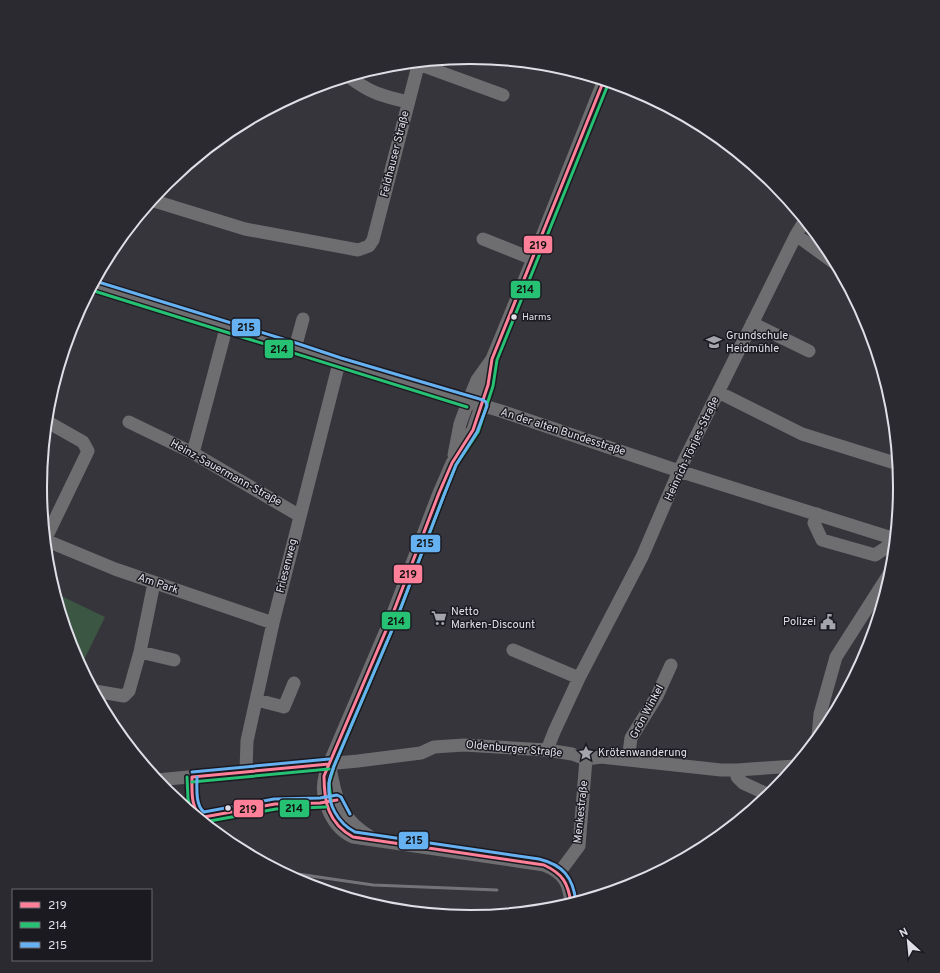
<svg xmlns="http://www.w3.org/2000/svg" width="940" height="973" font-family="Overpass,sans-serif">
<rect width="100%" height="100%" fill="#36353c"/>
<path fill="#3c5644" d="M55,593L105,617L81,666L73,651Z"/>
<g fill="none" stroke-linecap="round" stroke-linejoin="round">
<path stroke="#6e6e71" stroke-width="13" d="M418,64L503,95
M348,76C370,93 382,96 408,102
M151,200L245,229L358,250L369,246L373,240L419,62
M796,235L836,264
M483,239L533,259
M92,285L295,348L339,363L501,411L679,471L895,539
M752,323L809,351
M295,348L303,319
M492,359L488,385L473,430L452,463L439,493L390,621L329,764C328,768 326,772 325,776C319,798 332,828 353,837L544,865C564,873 569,883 571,903
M718,392L802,434L898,464
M129,422L193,453L300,516
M193,453L224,336L226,326
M454,455L460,424L468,402L477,380L492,359L533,259L604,80
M817,514L814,523L822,540L875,555L887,547L891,538
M45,540L115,569L273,623
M45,540L88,451L83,442L46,421
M154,583L140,652L174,660
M513,650L579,678
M95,691L124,696L129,691L140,652
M257,700L284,707L294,683
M818,737L820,714L836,657L891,571
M547,750L554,732L579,678L642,557L679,471L796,235L805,220
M628,760L631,738L657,696L671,665
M330,767C336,802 341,819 372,838
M737,770V777L743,783L769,795
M246,771L247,741L273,623L339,363
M192,777C192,786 191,812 201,816C203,817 205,817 207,817L275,804L320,803L337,800
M157,780L358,761L421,753L434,747L464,745L547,750L572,754L586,759L601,757L721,770H737L795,766
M559,873L579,846L586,759"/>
<path stroke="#747378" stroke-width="3" d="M284,872L373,885L497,890"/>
<defs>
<path id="bus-1" d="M192,777C192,789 190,812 204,817L275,804L320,803L337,800
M192,777L329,764
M571,903C568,883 563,874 544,865L353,837C328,823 324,802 324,776L390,621L439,493L452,463L473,430L488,385L492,359L604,80"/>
<path id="bus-2" d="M91,290C216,329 341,369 467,407
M187,777L188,799L191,811
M192,782L329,769
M331,801L329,783L334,766L395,623L444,495L456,465L478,432L493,386L497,360L609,82
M204,822L276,809L326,807"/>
<path id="bus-3" d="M95,281L296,343L341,358L483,400L486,402L487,406L477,432L456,465L444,495L395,623L334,766C332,772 329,778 329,784C327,804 338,823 355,832L539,859C563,865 573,877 576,902
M192,772L329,759
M197,777C197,787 195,805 204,812L274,799L320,798L337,795L341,797L350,814"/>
</defs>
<use href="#bus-1" stroke="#1b1a21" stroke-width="6"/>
<use href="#bus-2" stroke="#1b1a21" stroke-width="6"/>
<use href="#bus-3" stroke="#1b1a21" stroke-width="6"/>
<use href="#bus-1" stroke="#ff8098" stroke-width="3"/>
<use href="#bus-2" stroke="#26c172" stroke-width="3"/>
<use href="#bus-3" stroke="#66b1f2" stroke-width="3"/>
</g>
<defs>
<symbol id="school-bare" viewBox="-9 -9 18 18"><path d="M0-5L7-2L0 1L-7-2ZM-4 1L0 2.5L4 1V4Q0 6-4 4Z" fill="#a4a4ac" stroke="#1b1a21" stroke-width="2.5" paint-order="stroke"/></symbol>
<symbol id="supermarket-bare" viewBox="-9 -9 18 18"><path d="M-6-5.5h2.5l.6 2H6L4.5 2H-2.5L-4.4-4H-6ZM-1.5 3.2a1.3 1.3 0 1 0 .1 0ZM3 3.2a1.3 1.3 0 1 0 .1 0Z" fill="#a4a4ac" stroke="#1b1a21" stroke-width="2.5" paint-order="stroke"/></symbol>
<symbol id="civic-bare" viewBox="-9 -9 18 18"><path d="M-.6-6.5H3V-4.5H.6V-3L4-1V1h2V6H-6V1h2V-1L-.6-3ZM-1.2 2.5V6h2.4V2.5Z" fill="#a4a4ac" stroke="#1b1a21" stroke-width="2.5" paint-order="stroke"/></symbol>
<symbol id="sight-bare" viewBox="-9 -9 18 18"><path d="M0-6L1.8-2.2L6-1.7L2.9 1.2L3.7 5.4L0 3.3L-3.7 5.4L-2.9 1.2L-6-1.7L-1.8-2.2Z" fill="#a4a4ac" stroke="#1b1a21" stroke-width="2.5" paint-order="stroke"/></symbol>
</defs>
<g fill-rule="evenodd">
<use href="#school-bare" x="703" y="331" width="22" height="22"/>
<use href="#supermarket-bare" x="428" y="607" width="22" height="22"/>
<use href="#civic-bare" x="817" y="611" width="22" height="22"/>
<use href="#sight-bare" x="575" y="742" width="22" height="22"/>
</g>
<g fill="#e0dfe8" stroke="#1b1a21" stroke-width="1.5">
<circle cx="514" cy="317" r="3.5"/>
<circle cx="228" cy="808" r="3.5"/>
</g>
<g text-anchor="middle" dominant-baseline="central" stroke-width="3" stroke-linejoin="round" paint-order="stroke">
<g font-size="10" fill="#e0dfe8" stroke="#1b1a21" text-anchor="start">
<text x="522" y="317">Harms</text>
</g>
<g font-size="11" fill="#e0dfe8" stroke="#1b1a21">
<text transform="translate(395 154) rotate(-76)">Feldhauser Straße</text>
<text transform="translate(563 432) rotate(18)">An der alten Bundesstraße</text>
<text transform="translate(692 449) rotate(-65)">Heinrich-Tönjes-Straße</text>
<text transform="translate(226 473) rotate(29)">Heinz-Sauermann-Straße</text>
<text transform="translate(287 566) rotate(-76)">Friesenweg</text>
<text transform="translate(158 584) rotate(19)">Am Park</text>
<text transform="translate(647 712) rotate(-62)">Grön Winkel</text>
<text transform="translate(514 749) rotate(5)">Oldenburger Straße</text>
<text transform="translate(581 812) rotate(-84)">Menkestraße</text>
</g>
<g font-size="11" fill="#e0dfe8" stroke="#1b1a21" text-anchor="start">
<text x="726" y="336">Grundschule<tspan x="726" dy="13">Heidmühle</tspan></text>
<text x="451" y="612">Netto<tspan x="451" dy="13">Marken-Discount</tspan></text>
<text x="816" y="622" text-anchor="end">Polizei</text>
<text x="598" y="753">Krötenwanderung</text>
</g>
</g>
<path d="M0 0H940V973H0ZM47 487a423 423 0 1 1 846 0a423 423 0 1 1-846 0Z" fill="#2b2a31" fill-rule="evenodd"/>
<path fill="none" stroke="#e0dfe8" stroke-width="2" d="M47 487a423 423 0 1 1 846 0a423 423 0 1 1-846 0Z"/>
<g stroke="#1b1a21" stroke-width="1.5">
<rect x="523" y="235" width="30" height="19" rx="4" fill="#ff8098"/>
<rect x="510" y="280" width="31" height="19" rx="4" fill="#26c172"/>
<rect x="231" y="318" width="30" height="19" rx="4" fill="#66b1f2"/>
<rect x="264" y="339" width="30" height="20" rx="4" fill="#26c172"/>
<rect x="410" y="534" width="31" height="19" rx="4" fill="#66b1f2"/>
<rect x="393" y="564" width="30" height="20" rx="4" fill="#ff8098"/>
<rect x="381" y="611" width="30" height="19" rx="4" fill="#26c172"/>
<rect x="279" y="799" width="31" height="19" rx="4" fill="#26c172"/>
<rect x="233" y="799" width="31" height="19" rx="4" fill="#ff8098"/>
<rect x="398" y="831" width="31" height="19" rx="4" fill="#66b1f2"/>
</g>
<g font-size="11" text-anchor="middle" font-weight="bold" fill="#111">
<text x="538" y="249">219</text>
<text x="525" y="293">214</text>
<text x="246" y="331">215</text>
<text x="279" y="353">214</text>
<text x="425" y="547">215</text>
<text x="408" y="578">219</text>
<text x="396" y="625">214</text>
<text x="294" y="812">214</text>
<text x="248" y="813">219</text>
<text x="414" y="844">215</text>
</g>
<rect x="12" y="889" width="140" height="72" fill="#1b1a21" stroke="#6a6971"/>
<rect x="20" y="902" width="20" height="6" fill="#ff8098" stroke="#6a6971"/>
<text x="48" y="909" font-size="12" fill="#e0dfe8">219</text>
<rect x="20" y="922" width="20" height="6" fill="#26c172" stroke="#6a6971"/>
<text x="48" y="929" font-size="12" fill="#e0dfe8">214</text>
<rect x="20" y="942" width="20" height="6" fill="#66b1f2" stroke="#6a6971"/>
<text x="48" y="949" font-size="12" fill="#e0dfe8">215</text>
<g transform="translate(908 941) rotate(333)" stroke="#1b1a21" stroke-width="3" paint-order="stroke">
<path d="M0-3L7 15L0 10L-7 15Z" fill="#e0dfe8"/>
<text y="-6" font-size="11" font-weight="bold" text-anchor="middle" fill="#e0dfe8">N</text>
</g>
</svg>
